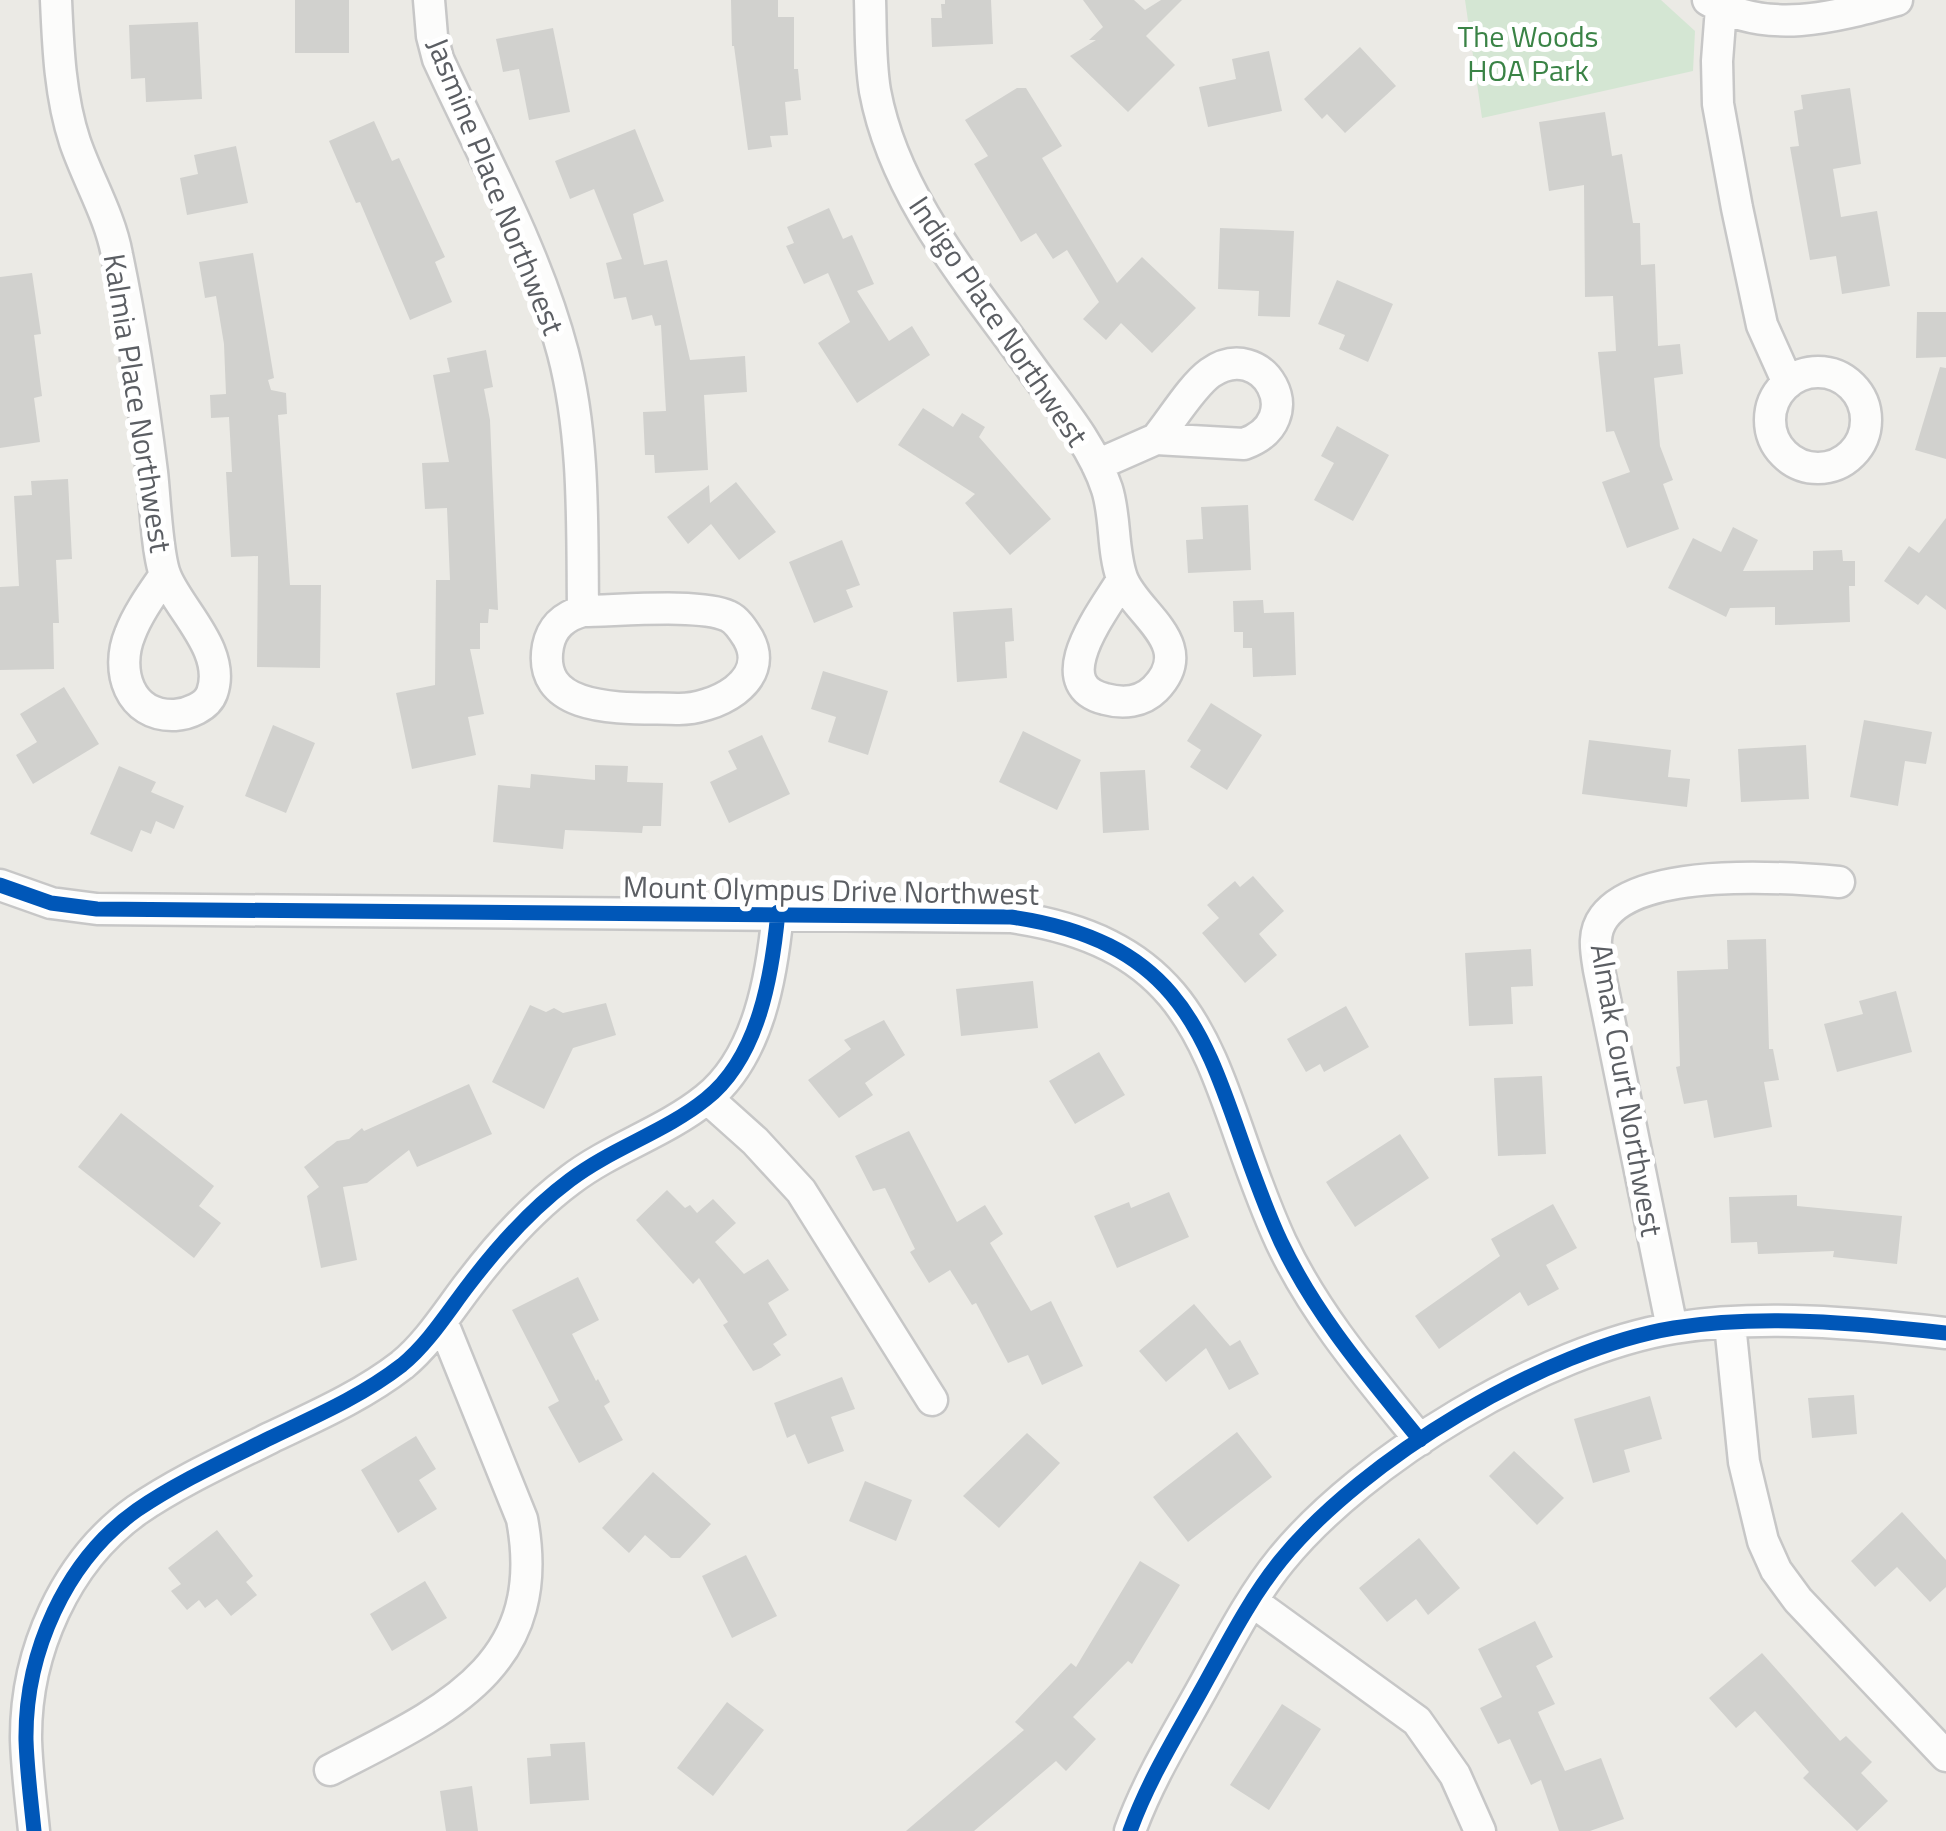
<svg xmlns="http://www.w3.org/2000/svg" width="1946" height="1831" font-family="'Titillium Web',sans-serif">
<rect width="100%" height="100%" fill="#ebeae5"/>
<path fill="#d4e6d3" d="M1465,0H1661L1695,31L1693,71L1482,118Z"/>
<path fill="#d1d1ce" d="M295,0H349V53H295Z
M731,0H778V17H794V69H798L801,100L785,102L788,135L770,136L772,147L748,150L734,46H732Z
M945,0H991L993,44L932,47L931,18H942L941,4H945Z
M1083,0H1134L1145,10L1161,0H1182L1146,36L1175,65L1128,112L1070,56L1096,40H1089L1103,27Z
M198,22L202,99L146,102L145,78L131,79L129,25Z
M553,28L570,112L529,120L519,69L503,72L496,39Z
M1360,47L1396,86L1345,133L1327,114L1322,119L1304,99Z
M1269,51L1282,111L1208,127L1199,87L1236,79L1232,59Z
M1017,88H1026L1062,146L1042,158L1117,283L1142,257L1196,308L1152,353L1121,323L1106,340L1083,319L1099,302L1067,250L1053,259L1036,233L1021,242L974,164L988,156L965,120Z
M1850,88L1861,164L1833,169L1841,217L1877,211L1890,286L1842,294L1836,256L1810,260L1790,147L1799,146L1794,111L1803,109L1801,95Z
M1605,112L1612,156L1622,154L1633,223H1640L1641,265L1655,264L1658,346L1680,344L1683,374L1654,378L1660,446L1673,480L1663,484L1679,529L1627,548L1602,482L1630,472L1614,431L1606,432L1598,352L1616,351L1613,296L1585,297L1584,185L1549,191L1539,122Z
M374,121L392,161L399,158L445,257L435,262L452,302L410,320L360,202L356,203L329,141Z
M635,129L664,201L633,214L644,265L667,260L690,360L745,356L747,392L704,395L708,470L655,473L654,455H645L643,412L666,411L661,325L655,326L652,315L632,320L626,297L614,299L606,263L622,259L594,189L570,199L555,161Z
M236,146L248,203L187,215L180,178L198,174L194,155Z
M829,208L843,239L852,235L874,284L857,291L889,341L912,326L930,355L857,403L818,343L850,322L828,273L804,284L786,246L794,243L787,227Z
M1220,228L1294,231L1290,317L1258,316L1259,291L1218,289Z
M253,253L274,378L268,380L271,390L286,393L287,414L278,415L290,585H321L320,668L257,667L258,556L231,557L226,472H232L229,417L211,418L210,395L226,394L224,344L216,296L205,298L199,262Z
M32,273L41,334L34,335L42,396L34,398L40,442L0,448V277Z
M1337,280L1393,304L1368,362L1339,349L1345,335L1318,324Z
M1917,312H1946V357L1916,358Z
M486,350L493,387L484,389L490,420L498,610L489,609L488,623H480V649H470L484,714L468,717L476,755L412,769L396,693L435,685L436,580H450L447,508L425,509L422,463L449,462L433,375L450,372L447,358Z
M1940,367L1946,368V459L1915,450Z
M923,408L953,427L962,413L985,427L979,437L1051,519L1010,555L965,503L975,494L898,445Z
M1337,426L1389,455L1353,521L1314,500L1334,463L1321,456Z
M68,479L72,559L56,560L59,623H53L54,669L0,670V587L19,586L14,496L32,495L31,481Z
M736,482L776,532L739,560L711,524L688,544L667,517L709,485L710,503Z
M1248,505L1251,570L1188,573L1186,540L1203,539L1201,507Z
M1946,518V610L1926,595L1918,605L1884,581L1909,546L1919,553Z
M1733,527L1758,540L1743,571L1813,570V551L1842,550L1843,561H1855V586H1849L1850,622L1775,625V607L1730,608L1726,617L1668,588L1693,538L1721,552Z
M842,540L860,585L846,590L853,607L814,623L789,562Z
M1263,600L1264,613L1294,612L1296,675L1253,677L1252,648H1243V632H1234L1233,601Z
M1012,608L1014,641L1005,642L1007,678L957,682L953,612Z
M823,671L888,691L868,755L828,742L836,717L811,709Z
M64,687L99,744L33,784L16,755L37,742L20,714Z
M1211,703L1262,735L1227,790L1190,767L1201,750L1187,741Z
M1864,720L1932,732L1926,764L1905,761L1898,806L1850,797Z
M273,725L315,743L286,813L245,796Z
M1023,731L1081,760L1057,810L999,782Z
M762,735L790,794L729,823L710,782L737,769L728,751Z
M1589,740L1671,750L1668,777L1690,779L1687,807L1582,794Z
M1806,745L1809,799L1741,802L1738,749Z
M595,765L628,766L627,782L663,783L661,826H643L642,833L565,830L563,849L493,842L498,785L530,788L531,774L595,780Z
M119,766L156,782L151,792L184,806L174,829L156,821L151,834L141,830L132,852L90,834Z
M1145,770L1149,830L1103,833L1100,772Z
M1253,876L1284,911L1259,934L1277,955L1245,983L1202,933L1219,918L1207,905L1235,881L1240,887Z
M1766,939L1769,1049H1773L1779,1080L1764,1082L1772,1127L1714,1138L1707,1100L1684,1104L1676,1067L1680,1066L1677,971L1728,969L1727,940Z
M1531,949L1533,986L1511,987L1513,1024L1469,1026L1465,953Z
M1033,981L1038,1028L961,1036L956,989Z
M1896,991L1912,1052L1837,1072L1824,1024L1863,1014L1859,1001Z
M606,1003L616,1035L573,1048L544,1109L492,1082L530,1005L546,1012L554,1008L563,1013Z
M1346,1006L1369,1047L1324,1072L1320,1064L1306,1072L1287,1039Z
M884,1020L905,1055L865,1083L873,1095L839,1118L808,1080L851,1049L844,1040Z
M1099,1052L1125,1095L1075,1124L1049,1081Z
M1542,1076L1546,1154L1498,1156L1494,1078Z
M469,1084L492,1134L417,1167L409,1150L367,1183L343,1187L357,1260L321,1268L307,1196L319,1187L304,1167L337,1141L349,1139L362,1128L364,1131Z
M121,1113L214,1186L199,1206L221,1223L194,1258L78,1167Z
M909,1131L957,1222L985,1205L1003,1234L990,1243L1031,1311L1051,1301L1083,1366L1042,1385L1028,1355L1008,1363L976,1303L972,1305L950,1270L929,1283L910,1252L915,1249L885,1188L873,1191L855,1156Z
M1400,1134L1429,1178L1355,1227L1326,1182Z
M667,1190L685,1208L690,1205L697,1213L713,1199L736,1223L715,1242L744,1274L768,1259L789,1290L768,1303L787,1335L773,1344L781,1355L761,1368L753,1371L723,1325L728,1322L699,1278L693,1284L636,1220Z
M1169,1192L1189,1237L1117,1268L1094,1216L1129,1202L1131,1208Z
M1797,1195V1206L1902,1216L1897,1264L1833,1257L1834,1251L1758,1254L1757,1242L1731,1243L1729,1197Z
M1553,1204L1577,1248L1546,1265L1559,1289L1528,1306L1520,1292L1439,1349L1415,1316L1500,1256L1491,1239Z
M578,1277L599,1320L572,1334L596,1381L598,1379L610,1402L604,1406L623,1440L579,1463L548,1407L559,1401L512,1310Z
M1194,1304L1230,1346L1240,1340L1259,1374L1229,1390L1206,1348L1166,1382L1139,1351Z
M842,1377L855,1409L831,1417L844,1451L808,1464L795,1434L787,1438L774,1403Z
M1854,1395L1857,1434L1812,1438L1808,1398Z
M1650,1396L1662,1439L1624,1450L1630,1472L1593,1483L1574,1419Z
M1237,1432L1272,1477L1188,1542L1153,1497Z
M1027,1433L1060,1463L999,1528L963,1496Z
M416,1436L436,1469L419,1480L437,1509L398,1533L361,1470Z
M1514,1451L1564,1498L1537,1525L1489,1476Z
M653,1472L711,1524L680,1558H671L645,1535L629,1553L602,1528Z
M865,1481L912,1500L896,1541L849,1521Z
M1902,1512L1946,1560V1587L1930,1602L1897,1567L1875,1587L1851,1561Z
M217,1530L253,1576L246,1582L257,1595L231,1616L217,1599L205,1608L199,1600L187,1610L171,1591L181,1584L168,1568Z
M1419,1538L1460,1588L1428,1615L1416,1599L1387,1622L1359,1588Z
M746,1555L777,1616L732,1638L702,1576Z
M1140,1561L1180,1585L1132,1664L1128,1661L1073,1717L1096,1739L1066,1771L1056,1761L974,1831H906L1024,1730L1015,1722L1071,1663L1076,1667Z
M425,1581L447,1618L392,1651L370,1614Z
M1535,1621L1553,1657L1536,1666L1555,1704L1538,1712L1565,1771L1601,1758L1624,1819L1590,1831H1559L1541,1780L1531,1785L1510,1739L1498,1744L1480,1708L1502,1697L1478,1649Z
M1762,1653L1840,1741L1846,1736L1872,1762L1861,1773L1888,1801L1857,1831L1803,1778L1809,1772L1755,1711L1736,1728L1709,1698Z
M727,1702L764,1730L713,1796L677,1768Z
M1282,1704L1321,1729L1269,1810L1230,1785Z
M585,1742L589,1800L530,1804L527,1758L551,1756L550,1744Z
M472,1786L478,1831H446L440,1791Z"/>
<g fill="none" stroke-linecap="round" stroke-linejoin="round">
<defs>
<path id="minor" d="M56,0C58,47 60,97 75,142C88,180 110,216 117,255C132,327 143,400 152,472C155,497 157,557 166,577C180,611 227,651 212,693C207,707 188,714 175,715C129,717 115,670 130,634C138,613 152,594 165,575
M429,0L432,36L438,59C482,155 536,250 563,353C585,437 582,525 583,611
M870,0C871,30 870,61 875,91C895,199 973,286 1035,373C1061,408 1093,446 1107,489C1116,517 1112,550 1122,578C1135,614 1199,644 1155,689C1142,702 1123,704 1105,699C1044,684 1106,608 1122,580
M1708,0C1767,36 1835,17 1897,0
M1721,8L1717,61L1718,104L1737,208L1762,325L1788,383
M1770 420a48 48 0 1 1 96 0a48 48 0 1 1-96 0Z
M1097,465L1156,439L1244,444C1311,420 1263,336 1210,373C1192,386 1171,421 1156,439
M583,611C616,611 701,603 728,616C737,620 743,630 748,638C773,682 712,710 677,709C633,707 535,717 548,646C552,626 565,616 583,611Z
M0,885L51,903L97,909L1011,917C1220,947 1208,1084 1281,1242C1316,1316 1369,1377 1420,1440
M707,1098L755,1141L801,1191L932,1400
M1730,1324L1744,1462L1763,1541L1776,1570L1798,1600L1946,1756
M1672,1328L1599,970C1596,951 1592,933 1604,917C1641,867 1784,877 1839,882
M1253,1602L1417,1721L1455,1775L1480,1831
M330,1770C442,1712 550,1668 522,1519L442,1321
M34,1831C31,1801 27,1771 26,1740C25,1653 65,1561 137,1510C178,1482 226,1460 270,1438C316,1416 362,1396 402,1365C429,1343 449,1310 470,1283C499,1245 531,1209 570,1180C612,1148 665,1132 706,1099C759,1057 772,975 778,912
M1130,1831C1148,1781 1176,1736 1202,1689C1226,1646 1250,1598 1281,1560C1363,1459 1545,1349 1674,1328C1762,1314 1857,1323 1946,1333"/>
</defs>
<use href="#minor" stroke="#c7c7c7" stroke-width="35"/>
<use href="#minor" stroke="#fcfcfb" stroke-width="30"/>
<defs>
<path id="cycleway" d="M0,885L51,903L97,909L1011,917C1220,947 1208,1084 1281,1242C1316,1316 1369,1377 1420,1440
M34,1831C31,1801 27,1771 26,1740C25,1653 65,1561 137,1510C178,1482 226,1460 270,1438C316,1416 362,1396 402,1365C429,1343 449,1310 470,1283C499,1245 531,1209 570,1180C612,1148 665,1132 706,1099C759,1057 772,975 778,912
M1130,1831C1148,1781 1176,1736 1202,1689C1226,1646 1250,1598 1281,1560C1363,1459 1545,1349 1674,1328C1762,1314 1857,1323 1946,1333"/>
</defs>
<use href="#cycleway" stroke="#fff" stroke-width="21"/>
<use href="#cycleway" stroke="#0057b8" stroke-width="15"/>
</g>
<g text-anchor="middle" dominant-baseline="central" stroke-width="10" stroke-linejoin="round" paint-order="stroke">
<g font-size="30" fill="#3a8346" stroke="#fff">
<text x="1528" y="36">The Woods<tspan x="1528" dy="34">HOA Park</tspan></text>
</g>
<g font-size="30" fill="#5b5e63" stroke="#fff">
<text transform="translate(496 186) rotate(68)">Jasmine Place Northwest</text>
<text transform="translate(999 321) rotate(56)">Indigo Place Northwest</text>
<text transform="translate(138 403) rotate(81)">Kalmia Place Northwest</text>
<text transform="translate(831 890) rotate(1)">Mount Olympus Drive Northwest</text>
<text transform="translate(1627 1090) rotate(80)">Almak Court Northwest</text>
</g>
</g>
</svg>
